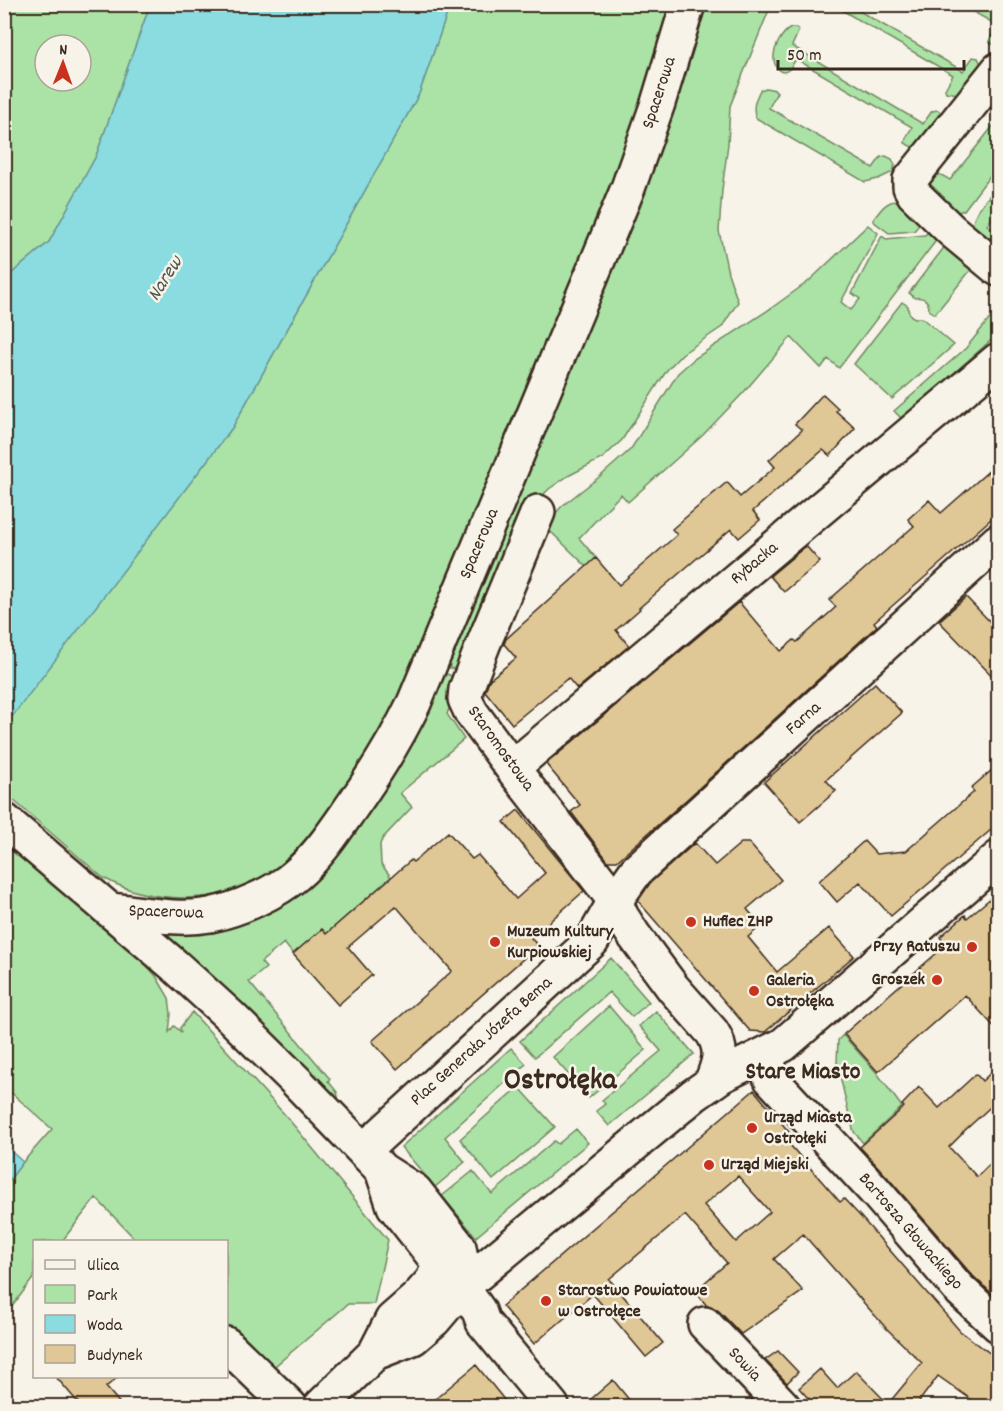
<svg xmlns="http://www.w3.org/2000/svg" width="1003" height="1411" font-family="Dekko,sans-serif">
<rect width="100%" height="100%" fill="#f7f3e8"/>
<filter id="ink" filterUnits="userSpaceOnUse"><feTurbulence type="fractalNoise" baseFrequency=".0167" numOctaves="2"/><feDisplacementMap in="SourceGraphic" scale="12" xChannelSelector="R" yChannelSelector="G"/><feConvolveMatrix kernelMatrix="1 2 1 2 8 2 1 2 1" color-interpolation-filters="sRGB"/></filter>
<g filter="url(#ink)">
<path fill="#abe3a6" stroke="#738662" stroke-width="1.5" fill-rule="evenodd" d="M5,5H150L96,156L49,242L5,279ZM45,45H81V81H45Z
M450,5H676L616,172L555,329L384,730C377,741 371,754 363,765C354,779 343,792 333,805C293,859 257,897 185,898C155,898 128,892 102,877L5,793L4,726L232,428L419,94Z
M701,5H771L730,106L728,144L722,190L719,231L728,273L738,302L722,327L682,354L667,370L622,440L603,458L568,476L549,489L538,500L465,674L443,665Z
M833,5H849L963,71L973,57L978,58L982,66L958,94L946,92L945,89L953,75Z
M961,5H998V44H991L989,41L997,25Z
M791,28H796L799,30L792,46L923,124L932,111L938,110L942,114L919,147L910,146L905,143L906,138L912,127L796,59C792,65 790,72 782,72C777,68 774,65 774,59C773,49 782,32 791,28Z
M766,88L775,90L777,92L769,108L873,168L881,157L886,156L892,159L895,165L893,172L878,179L865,182L756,118C752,108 755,100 760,90Z
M998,120V165L964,210L952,214L926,196L927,177C936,170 941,175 950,180Z
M998,185V210L987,225L998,235V255L973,229C971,212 989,198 998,185Z
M895,201H900L925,217L914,231L889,233L873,221V220C879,212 885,202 895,201Z
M868,225L878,233L841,302L851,310L860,299L852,293L882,236L886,239L925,235L930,229L938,238L839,368L828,359L821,368L791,337L744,392L703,435L628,502L621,494L579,538L596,558L587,567L547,528L549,521L562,506L603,474L631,449L678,373L694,359L770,309L809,281Z
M946,245L973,267L935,314L929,310C929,301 924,296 915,298L909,293Z
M902,302L908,306V310L911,316L915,318H922L954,345L892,399L854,364Z
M996,311H998V334L902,419L894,411L966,348Z
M440,672L462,679L447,714L464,739L400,793L412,807L383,838L380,844L381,864L391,877L326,934L322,929L293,954L284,943L261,962L266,968L249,982L330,1079L328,1081L337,1092L339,1101L350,1112V1116L154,930C176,930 198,931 220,929C250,925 283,907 307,888C320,877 331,863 341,850Z
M5,841L135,952L156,976L169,998L171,1014L169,1032L174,1026L181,1032L180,1028L192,1012L286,1116L388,1240L374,1304H348L262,1377L227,1338L226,1242L137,1241L96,1198L62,1241L34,1242V1277L5,1316L4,1186L23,1162L52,1129L5,1087Z
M611,958L649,1002L632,1017L609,992L535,1057L520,1041Z
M609,1006L646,1050L589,1098L553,1057Z
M656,1011L694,1054L609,1126L596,1111L605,1104L602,1100L661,1051L639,1026Z
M843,1035L877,1073L902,1107L863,1143L854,1132L850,1119L837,1063L838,1040Z
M511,1048L526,1064L445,1137L465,1162L435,1187L401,1147Z
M519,1087L555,1127L493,1180L460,1139Z
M576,1129L588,1143L476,1237L442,1196L473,1171L492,1194L554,1141L558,1144Z"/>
<path fill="#8adce1" stroke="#6a9593" stroke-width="1.5" d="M150,5H450L419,94L232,428L5,726V279L49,242L96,156Z
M5,1146L23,1162L5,1186Z"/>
<path fill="#e0c796" stroke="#3b2a1e" stroke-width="1.5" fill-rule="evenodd" d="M823,394L838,408L836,411L855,428L830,456L823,450L753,511L760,520L739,538L731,529L639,608L640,609L616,630L629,646L577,689L568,678L512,724L485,691L489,680L516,658L504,644L506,639L596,558L619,585L677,535L672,529L727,482L740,497L775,467L769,460L802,430L795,424Z
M999,462V512L874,622L877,626L687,799L617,861H608L571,812L580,805L546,764L739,602L781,651L794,640L797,642L836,607L829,600L914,526L908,519L929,500L941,513Z
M806,546L820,562L784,592L770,576Z
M966,597L999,631V683L939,621Z
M875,683L902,713L826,780L836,791L800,822L764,782Z
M999,764V823L891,916L860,882L837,902L819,881L864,841L876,854L906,851L974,792L971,788Z
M518,810L584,891L531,938L538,946L397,1069L372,1041L452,971L396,906L348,947L372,975L338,1005L293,954L322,929L326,934L411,860L413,862L448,832L472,859L478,855L516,899L545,873L504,822Z
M695,843L715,865L741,843H749L781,880L747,909L761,926L748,937L777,972L829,928L854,956L765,1032L750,1031L638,901L650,883Z
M999,891V1032L965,995L878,1072L844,1034L946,945L940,937L965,915L967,918Z
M999,1065V1099L962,1133H963L949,1147L977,1177L999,1155V1300L972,1275L888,1178L860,1147L904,1107L902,1105L919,1087L939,1108L976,1074L982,1081Z
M754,1090L789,1132L783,1137L840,1202L844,1199L860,1216L960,1331L999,1360V1407H982L938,1376L915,1407H816L799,1388L820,1369L837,1388L856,1371L888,1404L922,1363L886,1328L803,1234L774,1259L803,1291L741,1334L719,1311L711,1306H707L695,1291L727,1263L685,1215L609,1279L663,1343L646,1357L593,1294L534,1344L502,1306ZM738,1176L770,1212L736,1242L704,1205Z
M778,1351L798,1372L787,1383L765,1360Z
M476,1365L510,1407H426L447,1389Z
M56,1377H118L106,1387L123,1407H82Z
M613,1380L635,1407H582Z"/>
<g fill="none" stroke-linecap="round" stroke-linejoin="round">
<defs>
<path id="minor" d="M998,70L910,180V187L914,194L951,230L998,269
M538,512L483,645L466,689L465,699L471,712L512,768L603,885L615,901L622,917L633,934L673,988L712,1032C724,1050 719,1064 711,1083
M512,768L998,360
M4,820L174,965L231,1017L297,1082L382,1170L415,1191L459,1247L463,1270L462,1287
M110,910C143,913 177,921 210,915C236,910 276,893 296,875C317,857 332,835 348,812C373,777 395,742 414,703L628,188L658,103L688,4
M773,1050C768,1061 766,1069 771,1079L874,1190L958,1288L998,1325
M364,1150L592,941L615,901L636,871L998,541
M382,1170L394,1206L439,1263L462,1287L479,1311L483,1322L552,1406
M705,1324L783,1406
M226,1344L290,1406
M375,1353L413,1338L434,1320L462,1287L694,1095L721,1076L783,1045L998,858
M321,1406L375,1353L392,1320L417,1298L433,1280L439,1263"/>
</defs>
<use href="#minor" stroke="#3b2a1e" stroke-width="38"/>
<use href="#minor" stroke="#f7f3e8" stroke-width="33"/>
</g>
</g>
<g fill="#c8321e" stroke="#f7f3e8" stroke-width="2">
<circle cx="691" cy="922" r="6"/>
<circle cx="495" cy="942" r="6"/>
<circle cx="972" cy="947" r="6"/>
<circle cx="937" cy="980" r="6"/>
<circle cx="754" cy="991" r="6"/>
<circle cx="752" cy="1128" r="6"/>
<circle cx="709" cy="1165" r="6"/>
<circle cx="546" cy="1301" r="6"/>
</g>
<g text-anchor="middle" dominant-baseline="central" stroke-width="5" stroke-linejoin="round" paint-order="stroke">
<g font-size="18" fill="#3b2a1e" stroke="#f7f3e8">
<text transform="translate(660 93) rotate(-72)">Spacerowa</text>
<text transform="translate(480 544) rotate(-67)">Spacerowa</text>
<text transform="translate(755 564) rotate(-40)">Rybacka</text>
<text transform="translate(804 719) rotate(-42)">Farna</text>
<text transform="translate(500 749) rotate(54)">Staromostowa</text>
<text transform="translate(166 913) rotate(2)">Spacerowa</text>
<text transform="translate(482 1042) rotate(-42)">Plac Generała Józefa Bema</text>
<text transform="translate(910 1232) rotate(49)">Bartosza Głowackiego</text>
<text transform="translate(744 1365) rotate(47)">Sowia</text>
</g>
<g font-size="18" font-weight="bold" fill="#3b2a1e" stroke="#f7f3e8" text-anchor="start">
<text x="703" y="922">Hufiec ZHP</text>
<text x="507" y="932">Muzeum Kultury<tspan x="507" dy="21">Kurpiowskiej</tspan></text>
<text x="960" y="947" text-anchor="end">Przy Ratuszu</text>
<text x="925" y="980" text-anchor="end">Groszek</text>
<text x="766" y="981">Galeria<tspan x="766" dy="21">Ostrołęka</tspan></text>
<text x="764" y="1118">Urząd Miasta<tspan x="764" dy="21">Ostrołęki</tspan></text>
<text x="721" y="1165">Urząd Miejski</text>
<text x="558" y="1291">Starostwo Powiatowe<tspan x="558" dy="21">w Ostrołęce</tspan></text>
</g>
<g font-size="20" font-style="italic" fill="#4f564f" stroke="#f7f3e8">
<text transform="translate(166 279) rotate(-58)">Narew</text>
</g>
<g font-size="24" font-weight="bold" fill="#3b2a1e" stroke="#f7f3e8">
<text x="803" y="1073">Stare Miasto</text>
</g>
<g font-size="30" font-weight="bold" fill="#3b2a1e" stroke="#f7f3e8">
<text x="560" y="1082">Ostrołęka</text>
</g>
</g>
<rect width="1003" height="1411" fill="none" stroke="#f7f3e8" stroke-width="24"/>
<rect x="12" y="12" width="979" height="1387" fill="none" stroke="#3b2a1e" stroke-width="2" filter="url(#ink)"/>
<rect x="33" y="1240" width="195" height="138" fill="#f7f3e8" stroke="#aca397" stroke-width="1.5"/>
<rect x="45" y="1260" width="30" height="9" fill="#f7f3e8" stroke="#aca397" stroke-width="1.5"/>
<text x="87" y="1270" font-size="18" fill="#3b2a1e">Ulica</text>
<rect x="45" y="1285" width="30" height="18" fill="#abe3a6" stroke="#aca397" stroke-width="1.5"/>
<text x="87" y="1300" font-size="18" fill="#3b2a1e">Park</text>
<rect x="45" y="1315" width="30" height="18" fill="#8adce1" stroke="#aca397" stroke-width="1.5"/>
<text x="87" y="1330" font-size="18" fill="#3b2a1e">Woda</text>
<rect x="45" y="1345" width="30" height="18" fill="#e0c796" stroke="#aca397" stroke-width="1.5"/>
<text x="87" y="1360" font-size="18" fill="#3b2a1e">Budynek</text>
<g transform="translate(63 63) rotate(1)"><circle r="28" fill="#f7f3e8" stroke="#aca397" stroke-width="1.5"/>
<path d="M0-4.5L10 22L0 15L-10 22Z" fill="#c8321e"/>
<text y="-9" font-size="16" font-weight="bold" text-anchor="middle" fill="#3b2a1e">N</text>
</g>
<path d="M778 60v9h186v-9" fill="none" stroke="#3b2a1e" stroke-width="3"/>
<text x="787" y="60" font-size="18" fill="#3b2a1e" stroke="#f7f3e8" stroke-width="4.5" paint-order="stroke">50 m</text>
</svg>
